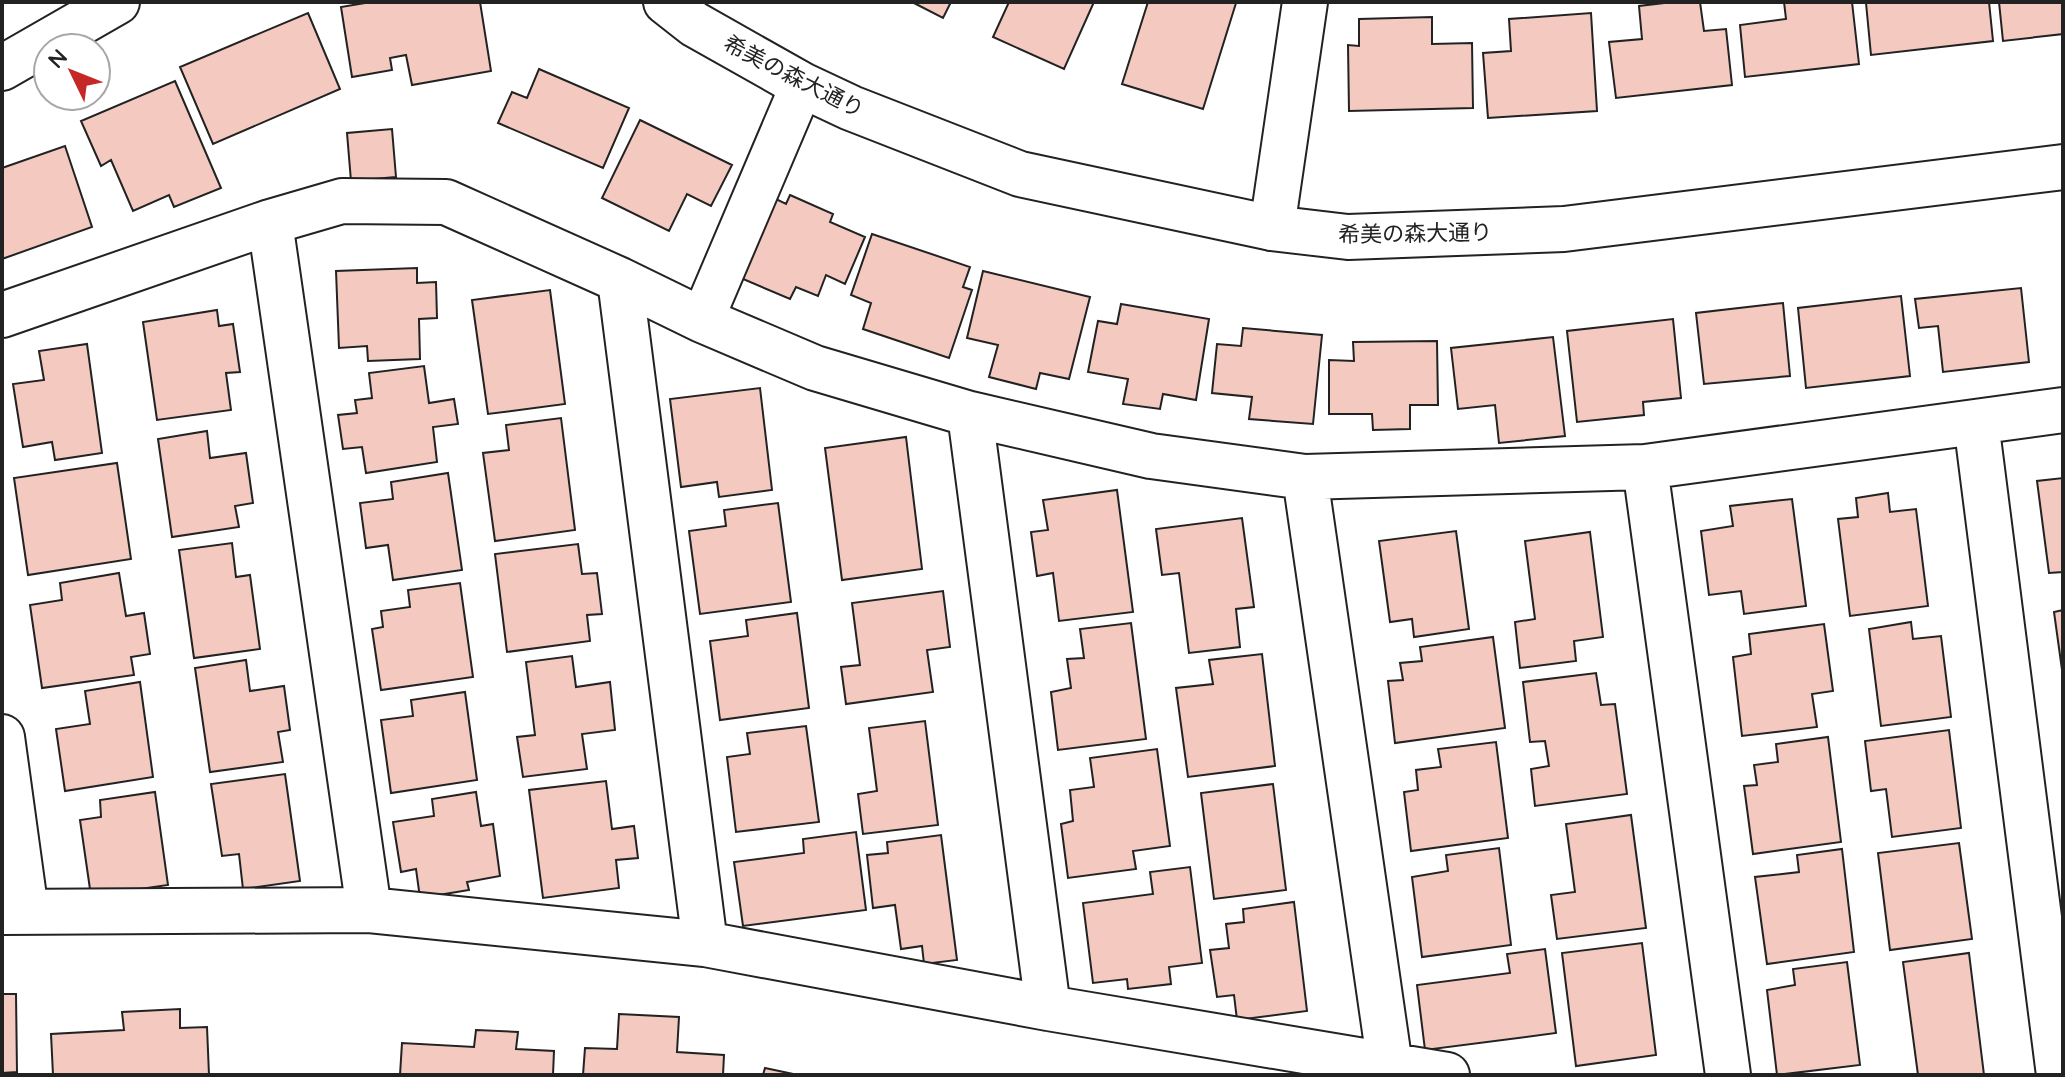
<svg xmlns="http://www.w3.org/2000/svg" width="2065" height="1077" font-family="Quicksand,'Noto Sans JP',sans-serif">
<rect width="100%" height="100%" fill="#fff"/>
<path fill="#f3c9c0" stroke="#222" stroke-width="2" d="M371,2H480L491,71L412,85L406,55L390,58L392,70L352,77L341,7Z
M912,2H951L943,18Z
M1009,2H1094L1064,69L993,37Z
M1148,2L1236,3L1203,109L1122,84Z
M1673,2H1700L1704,31L1726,29L1732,85L1616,98L1609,42L1642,39L1639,6Z
M1784,2H1852L1859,64L1745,77L1740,25L1786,19Z
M1876,2H1989L1993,41L1871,55L1866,3Z
M1999,2H2063V34L2003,41Z
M308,13L340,89L213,144L180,67Z
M1591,13L1597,111L1488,118L1483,53L1511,51L1509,19Z
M1432,17V44L1472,43L1473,108L1349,111L1348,45L1359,46V19Z
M539,69L629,108L603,168L498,123L512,92L527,98Z
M175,81L221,188L174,207L169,195L133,211L111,160L101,166L81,121Z
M640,120L732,165L711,206L687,194L669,231L602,198Z
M392,129L396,177L351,181L347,133Z
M65,146L92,227L2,259V168Z
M790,195L833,214L830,222L865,237L845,284L826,275L818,296L796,287L790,299L736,276L770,196L786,204Z
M872,234L970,267L963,287L972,290L949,358L863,329L871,303L851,295Z
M417,268V283L436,282L437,318L419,319L420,359L368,361L367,346L339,348L336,271Z
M983,271L1090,297L1069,379L1040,373L1036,389L989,377L998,345L967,338Z
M2021,288L2029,362L1943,372L1938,326L1919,328L1915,299Z
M550,290L565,404L488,414L472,300Z
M1901,296L1910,376L1806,388L1798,308Z
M1783,303L1790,376L1704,384L1696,313Z
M1121,304L1209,319L1196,400L1163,394L1160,409L1123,404L1128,379L1088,372L1098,321L1117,324Z
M217,310L219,326L233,324L240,372L226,373L231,410L157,420L143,322Z
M1673,319L1681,398L1643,402L1644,415L1577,422L1567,331Z
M1243,328L1322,335L1313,424L1249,419L1252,397L1212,393L1217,344L1241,346Z
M1553,337L1565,436L1499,443L1495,405L1458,409L1451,348Z
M1437,341L1438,405H1410V429L1373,430L1372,414H1329V360L1354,361L1353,342Z
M87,344L102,453L55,460L52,442L23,447L13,384L44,380L39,351Z
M424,366L429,403L454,399L458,424L433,427L437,462L366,473L362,447L343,449L338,415L357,413L355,400L372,398L369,373Z
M760,388L772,490L719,497L717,482L681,487L670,399Z
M561,418L575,530L495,541L483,453L509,450L506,425Z
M207,431L210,458L246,453L253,503L235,506L239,527L172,537L158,439Z
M906,437L922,569L842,580L825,448Z
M117,463L131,559L28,575L14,478Z
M448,473L462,570L393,580L388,545L366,548L360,503L393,499L391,482Z
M2063,478V572L2049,573L2037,481Z
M1117,490L1133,612L1059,621L1053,573L1037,576L1031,532L1048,530L1043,500Z
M1888,493L1890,512L1916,509L1928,606L1850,616L1838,519L1858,517L1856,498Z
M1792,499L1806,606L1744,614L1741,591L1709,595L1701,531L1733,526L1730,506Z
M778,503L791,602L700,614L689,531L726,526L724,510Z
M1242,518L1254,607L1236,609L1240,647L1189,653L1179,573L1162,575L1156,529Z
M1456,531L1469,629L1414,637L1412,619L1390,622L1379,541Z
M1590,532L1603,637L1574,641L1576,661L1520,668L1515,622L1535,619L1525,541Z
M232,543L236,577L250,575L260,649L194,658L179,550Z
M578,544L582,574L597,573L602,614L587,615L590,641L507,652L495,554Z
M119,573L126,616L144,613L150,654L131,657L134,675L42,688L30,605L62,600L60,583Z
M460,583L473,677L381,690L372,629L383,627L381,611L410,607L408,590Z
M943,591L950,647L927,650L933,692L846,704L841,667L860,665L852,603Z
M2063,610V677L2054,612Z
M797,613L809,708L720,720L710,641L748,636L746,620Z
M1911,622L1913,639L1941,636L1951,717L1881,726L1869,629Z
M1131,623L1146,739L1058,750L1051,692L1071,688L1067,659L1084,658L1080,629Z
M1824,624L1833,691L1812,694L1817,727L1742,736L1733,657L1751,654L1749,634Z
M1493,637L1505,728L1395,743L1388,681L1403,680L1400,663L1422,661L1420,647Z
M1262,654L1275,766L1188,777L1176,688L1213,684L1209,660Z
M572,656L576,687L610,682L615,730L582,734L587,769L523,777L517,737L535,735L526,662Z
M246,660L250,691L284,686L290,730L278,732L283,762L210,772L195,668Z
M1596,673L1601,705L1615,704L1627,794L1535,806L1531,769L1549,766L1545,741L1530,742L1523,682Z
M140,682L153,777L65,791L56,729L90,724L85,691Z
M465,692L477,780L391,793L381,720L413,716L411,700Z
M925,721L938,825L863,834L858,794L877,791L869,728Z
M806,726L819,822L736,832L727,757L750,754L747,733Z
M1949,730L1961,828L1892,837L1886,789L1871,791L1865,741Z
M1828,737L1841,842L1753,854L1744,786L1757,785L1754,765L1778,762L1776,744Z
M1496,742L1508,838L1411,851L1404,792L1418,790L1416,770L1441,767L1438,749Z
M1157,749L1170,846L1133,851L1136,869L1068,878L1061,824L1073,821L1070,790L1094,787L1090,758Z
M285,774L300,881L243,889L239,854L222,856L211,784Z
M606,781L612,829L634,826L638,858L616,860L619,888L543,898L529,790Z
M1273,784L1286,890L1214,899L1201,793Z
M155,792L168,885L91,896L80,820L101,817L100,800Z
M476,792L481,826L493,824L500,876L467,882L469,890L420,898L416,869L401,872L393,822L434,816L432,799Z
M1631,815L1646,928L1557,939L1551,895L1575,892L1566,824Z
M856,832L866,910L743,926L734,862L804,853L803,839Z
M941,835L957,960L924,964L922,946L901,949L895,905L873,908L867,855L888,853L887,842Z
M1959,843L1972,939L1890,950L1878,853Z
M1499,848L1511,945L1422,957L1412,877L1448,871L1446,855Z
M1842,849L1854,952L1767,964L1755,877L1799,872L1797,855Z
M1190,867L1202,963L1169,967L1171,984L1128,989L1127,979L1093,983L1083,903L1153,894L1150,872Z
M1294,902L1307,1011L1237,1020L1234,995L1217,997L1210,950L1229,948L1226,924L1244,922L1243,909Z
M1642,943L1656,1055L1576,1066L1562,953Z
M1545,949L1556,1033L1425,1050L1417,985L1510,973L1507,954Z
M1969,953L1984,1075H1918L1903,962Z
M1847,962L1860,1065L1777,1075L1767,990L1795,985L1793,969Z
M2,994H16L17,1072L2,1073Z
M180,1009V1028L207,1027L209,1075H53L51,1034L124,1030L122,1012Z
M619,1014L679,1017L677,1052L724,1055L723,1075H583L585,1048L617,1049Z
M476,1030L518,1032L516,1049L554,1051L553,1075H400L402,1043L474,1047Z
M765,1068L798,1075H763Z"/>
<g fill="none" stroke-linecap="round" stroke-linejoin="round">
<defs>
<path id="pedestrian" d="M702,320L802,85"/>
<path id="minor" d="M270,222L369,910
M1272,228L1305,2
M620,280L705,944
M2,315L270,222L342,201L446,202L620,280L702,320L815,368L970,414L1151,456L1305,477L1645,467L2063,410
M970,414L1048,1008
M1976,422L2059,1075
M1645,467L1728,1075
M1305,477L1390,1066
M2,737L26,912
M2,912L369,910L705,944L1048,1008L1447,1075"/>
<path id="tertiary" d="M666,2L694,24L802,85L851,108L1020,174L1272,228L1348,237L1564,229L2063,167
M2,68L117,2"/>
</defs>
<use href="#pedestrian" stroke="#222" stroke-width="46"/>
<use href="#minor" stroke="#222" stroke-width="48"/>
<use href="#tertiary" stroke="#222" stroke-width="48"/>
<use href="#pedestrian" stroke="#fff" stroke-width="42"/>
<use href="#minor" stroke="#fff" stroke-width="44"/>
<use href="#tertiary" stroke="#fff" stroke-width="44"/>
</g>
<g text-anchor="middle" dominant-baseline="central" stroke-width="6" stroke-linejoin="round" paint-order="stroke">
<g font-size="22" fill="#222" stroke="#fff">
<text transform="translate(794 76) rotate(27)">希美の森大通り</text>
<text transform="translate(1415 233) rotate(-1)">希美の森大通り</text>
</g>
</g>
<rect width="2065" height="1077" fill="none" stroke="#222222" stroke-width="8"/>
<g transform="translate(72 72) rotate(313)"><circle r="38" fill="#ffffff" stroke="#a7a7a7" stroke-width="2"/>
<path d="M0-6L14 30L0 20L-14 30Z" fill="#c62828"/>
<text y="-12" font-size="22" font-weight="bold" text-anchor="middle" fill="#222222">N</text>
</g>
</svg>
